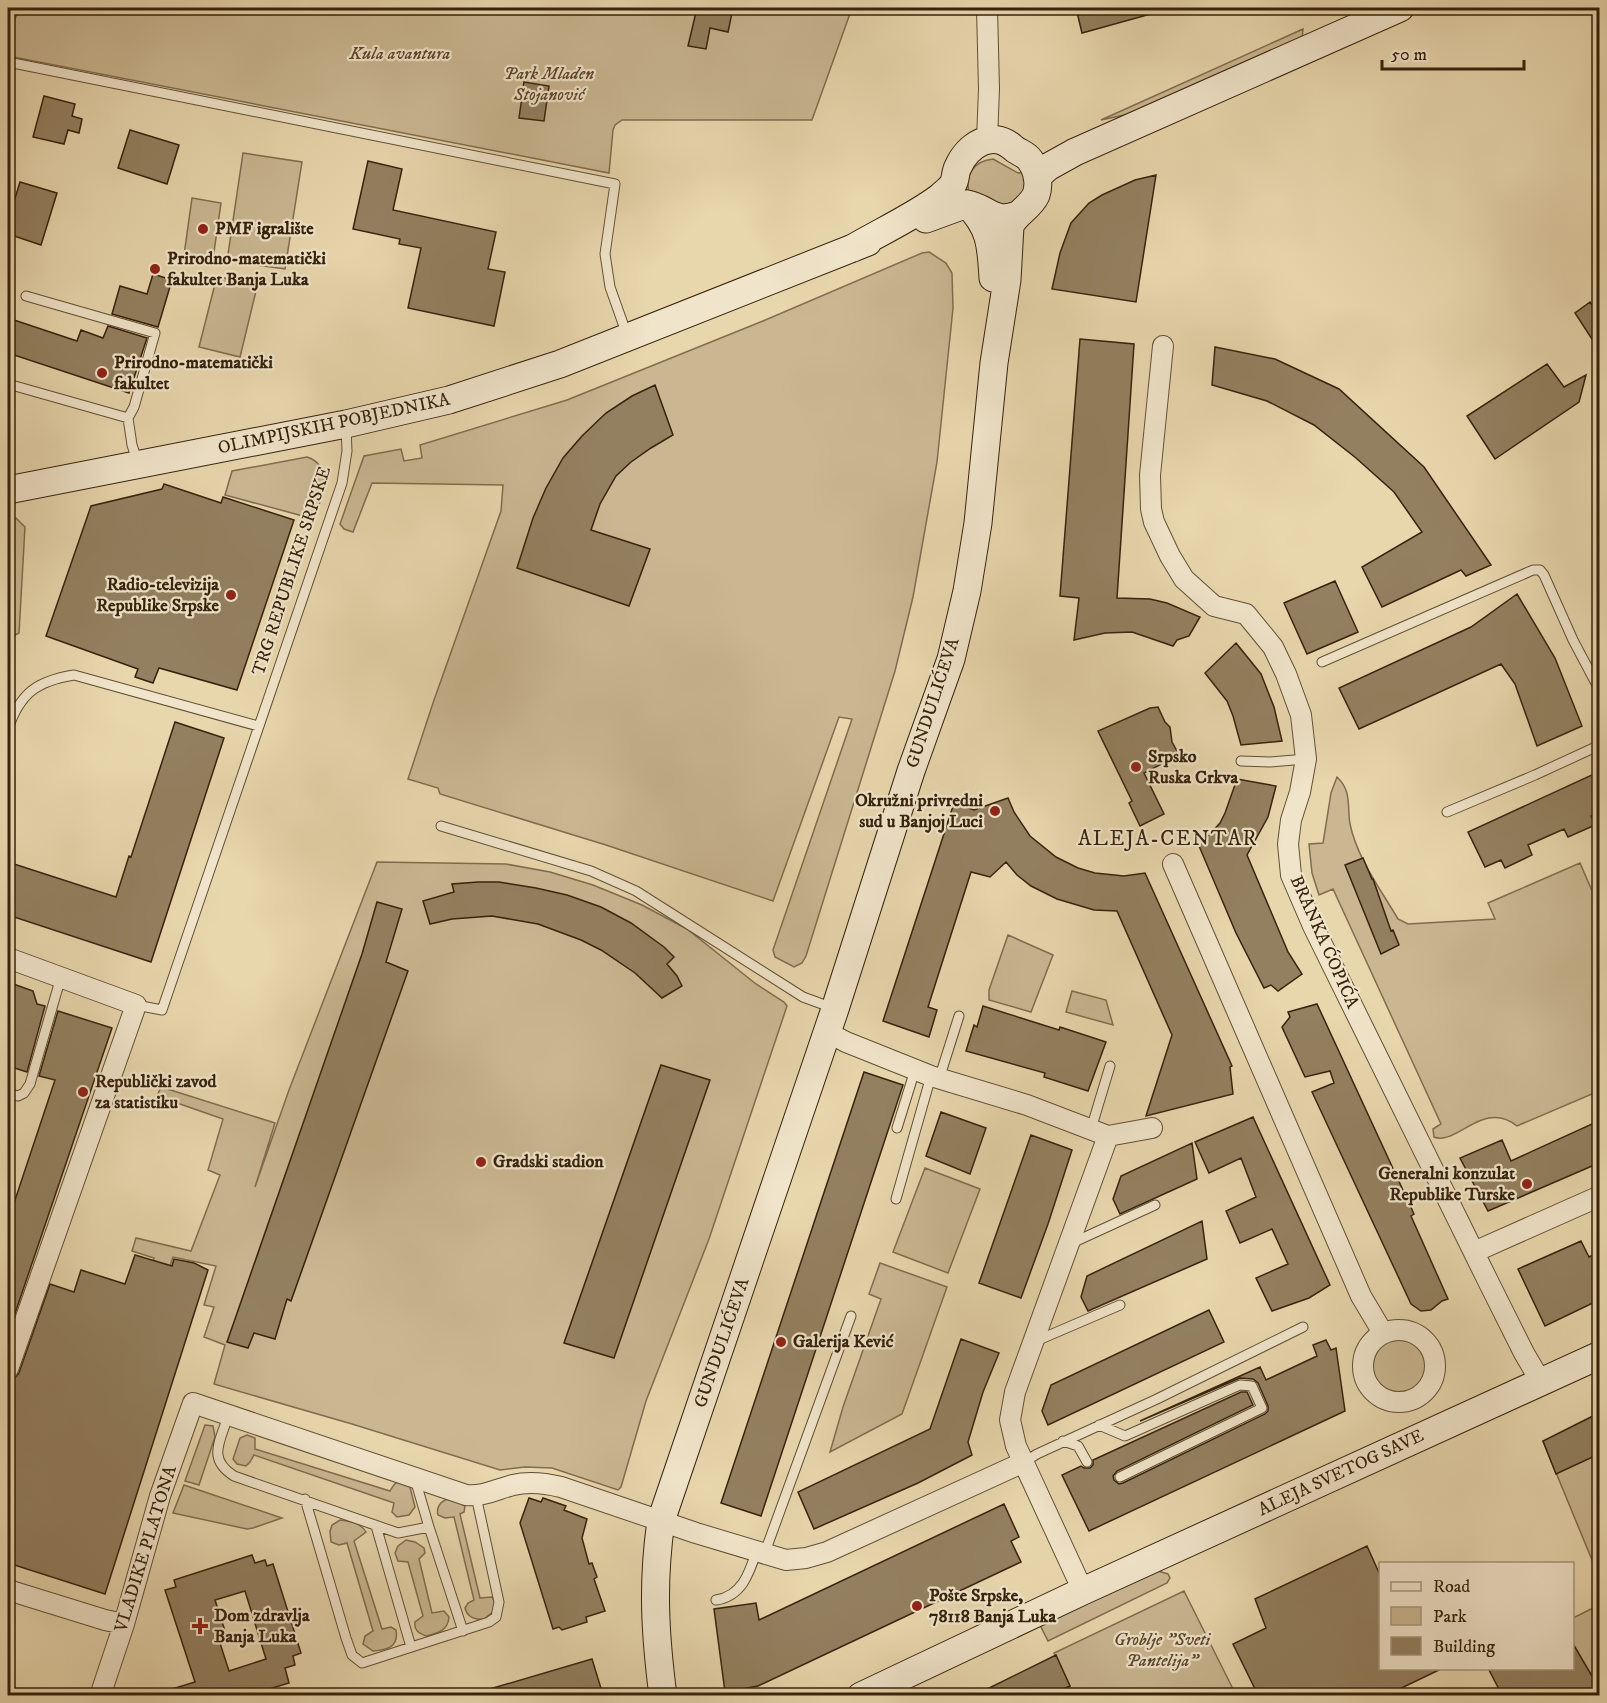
<svg xmlns="http://www.w3.org/2000/svg" width="1607" height="1703" font-family="'IM FELL DW Pica',serif">
<rect width="100%" height="100%" fill="#e8d6ad"/>
<filter id="stains"><feTurbulence type="fractalNoise" baseFrequency=".00333" numOctaves="4"/><feColorMatrix values="0 0 0 0 .2 0 0 0 0 .09 0 0 0 0 .02 0 0 0 .5 -.17"/></filter>
<radialGradient id="worn" r=".72"><stop offset=".6" stop-color="#630" stop-opacity="0"/><stop offset="1" stop-color="#630" stop-opacity=".3"/></radialGradient>
<path fill="#cab792" stroke="#806c4f" stroke-width="1.5" d="M19,8H852L812,120H622L615,125L613,130L609,173L8,56V40Z
M1303,29L1302,39L1138,112L1101,120Z
M243,153L302,162L285,269L227,261Z
M993,159L1018,173L1026,172L1024,195L1006,207L969,193C965,174 974,161 993,159Z
M192,198L221,203L213,259L184,255Z
M929,252L946,263L952,273L953,308L937,462L913,597L895,671L806,956L802,963L794,967L775,957L773,950L852,719L839,717L773,901L606,845L440,794L438,788L408,779L433,703L501,511L503,485L372,483L353,532L344,529L340,524L364,456L401,449L404,461L422,458L420,445L567,400L763,321L922,253Z
M217,276L257,287L240,357L199,347Z
M307,457C335,466 321,500 314,519L225,495L232,471Z
M16,518L25,527L19,633L8,639V521Z
M1337,777C1352,791 1347,806 1350,824C1357,858 1381,890 1398,919L1408,924L1495,919L1488,903L1580,863L1599,907V1091L1517,1126C1483,1099 1457,1146 1434,1137L1433,1129L1441,1124L1333,889L1319,895L1312,873L1309,844L1323,843L1331,793Z
M377,862L506,864L550,872L593,885L642,905L687,929L756,984L784,1002L787,1006L709,1239L646,1401L621,1487L618,1490L552,1468L525,1467L500,1470L352,1424L214,1384L225,1345L204,1337L214,1307L204,1305L216,1266L173,1257L161,1293L145,1291L154,1258L132,1251L136,1238L191,1251L220,1175L208,1170L223,1119L157,1096L161,1087L275,1123L255,1187L289,1090Z
M1008,935L1053,955L1031,1012L989,1000V990Z
M1072,991L1106,1000L1113,1025L1066,1012Z
M925,1168L980,1189L948,1273L893,1252Z
M880,1263L947,1287L902,1414L830,1452L843,1407L881,1299L869,1294Z
M1369 1365a30 30 0 1 1 60 0a30 30 0 1 1-60 0Z
M1599,1413V1577L1543,1441Z
M205,1425L213,1426L215,1437L199,1485L185,1481Z
M247,1435L255,1438V1449L390,1491C395,1482 396,1481 407,1483L410,1487L415,1507L409,1515L397,1517L392,1512L394,1503L254,1455L250,1462L246,1466L237,1464L233,1459L240,1438Z
M184,1485L282,1518L253,1528L247,1529L173,1513Z
M448,1499H452L465,1506L464,1512L460,1514L480,1598L492,1597L496,1604L494,1611L484,1619C475,1620 467,1617 465,1608L468,1603L474,1600L454,1517L445,1518L438,1515C436,1508 440,1501 448,1499Z
M340,1520C350,1521 361,1523 366,1532L354,1541L382,1629L391,1627L396,1630C399,1647 387,1650 373,1651L363,1644L365,1636L373,1631L347,1543L339,1545L331,1542L330,1531L332,1525Z
M406,1540L415,1542L424,1548L425,1553L419,1559L432,1613L444,1611L449,1617C448,1631 438,1633 426,1636C418,1633 414,1630 415,1622L423,1616L408,1562L398,1561L395,1553L398,1546Z
M1158,1571L1168,1574L1170,1578L1167,1583L1048,1641L1040,1625Z
M1184,1591L1236,1695L1049,1696L1070,1686L1054,1653Z
M1599,1605V1695H1505L1492,1669L1572,1668L1573,1618Z"/>
<path fill="#938060" stroke="#36220c" stroke-width="1.5" fill-rule="evenodd" d="M697,8H733L728,32L710,28L706,49L688,46Z
M1076,8H1157L1158,12L1082,33Z
M524,82L549,86L544,121L519,118Z
M44,96L75,104L72,116L82,119L79,133L68,130L64,144L33,137Z
M130,130L179,145L167,184L118,168Z
M368,161L402,169L393,210L496,232L488,269L505,272L494,326L408,308L421,248L399,244L400,239L353,229Z
M1156,175L1136,302L1052,289L1060,253L1071,223L1089,203L1102,195L1135,180Z
M20,182L57,193L41,245L8,234V221Z
M153,274L172,280L158,327L112,314L120,286L147,294Z
M1590,302L1599,317V350L1575,313Z
M8,318L77,341L81,330L103,338L108,326L147,338L129,393L8,353Z
M1080,339L1134,344L1117,598L1150,599L1167,603L1200,617L1189,636L1177,640L1173,646L1132,632L1105,633L1074,640L1079,598L1060,596Z
M1215,347L1275,359L1339,389L1424,467L1491,565L1466,576L1461,570L1382,607L1362,567L1422,532L1394,492L1356,458L1314,425L1267,401L1212,385Z
M1547,364L1564,387L1586,375L1579,402L1495,459L1467,416Z
M655,385L673,435L651,448L631,462L616,476L600,504L591,530L650,549L629,606L517,568L533,518L546,488L563,458L582,436L606,413L632,396Z
M164,484L221,503L223,497L294,520L237,690L159,668L153,683L135,677L138,669L46,636L91,506L162,489Z
M1335,581L1358,632L1307,654L1284,603Z
M1517,594L1555,658L1582,726L1537,746L1515,684L1501,664L1359,729L1339,688L1471,627Z
M1236,643L1261,674L1274,707L1282,741L1241,745L1233,716L1227,701L1205,673Z
M1158,707L1165,722L1170,727L1172,742L1177,751V756L1144,773L1164,814L1140,826L1129,803L1132,801L1098,731L1150,708Z
M175,722L224,738L151,962L8,915V862L116,897L129,856L131,857Z
M1594,774L1599,786V812L1591,816L1595,825L1568,837L1564,829L1528,845L1532,855L1505,868L1501,860L1485,867L1468,832Z
M1237,779L1276,786L1268,817L1247,855L1288,952L1302,974L1278,991L1271,985L1264,988L1236,933L1199,846L1220,823L1225,813Z
M1008,798L1014,812L1030,836L1056,857L1078,868L1095,873L1124,876L1145,873L1232,1066L1230,1067L1233,1094L1146,1116L1172,1035L1117,911L1094,910L1057,899L1031,886L1017,875L1006,862L990,877L971,872L928,1007L937,1010L929,1037L883,1021L954,803L974,810Z
M1363,858L1372,879H1373L1391,931L1393,930L1399,945L1381,954L1345,865Z
M478,882H499L536,888L567,895L601,907L631,923L664,947L674,957L667,964L677,976L682,986L662,998L635,973L601,950L581,940L538,924L492,916L452,919L430,924L423,901L454,892L452,884Z
M377,902L402,909L386,962L408,971L291,1301L287,1299L275,1339L254,1333L248,1348L227,1342L362,954Z
M8,982L33,991L37,1004L45,1006L27,1072L8,1066Z
M1317,1004L1414,1214L1411,1216L1448,1299L1442,1301L1431,1310L1421,1311L1411,1304L1312,1092L1334,1083L1330,1071L1305,1077L1282,1027L1290,1017L1288,1012Z
M983,1006L1059,1030L1060,1027L1106,1042L1088,1091L1044,1077L1045,1073L966,1051L974,1025L977,1027Z
M58,1011L112,1028L8,1334V1221L55,1080L39,1076Z
M661,1065L710,1080L614,1358L564,1343Z
M864,1072L903,1085L761,1516L721,1503Z
M941,1112L986,1128L970,1174L926,1156Z
M1253,1117L1330,1285L1309,1298L1272,1311L1256,1278L1288,1264L1272,1229L1240,1243L1226,1211L1256,1197L1241,1158L1209,1173L1195,1142Z
M1594,1123L1599,1163L1488,1211L1460,1158L1502,1140L1511,1161Z
M1031,1135L1072,1150L1048,1224L1021,1298L979,1283Z
M1192,1143L1197,1179L1120,1214L1113,1199L1121,1176Z
M1202,1221L1207,1259L1088,1311L1081,1297L1087,1276Z
M1581,1241L1589,1257L1599,1252V1300L1545,1326L1518,1269Z
M135,1255L172,1266L174,1259L194,1263L208,1270L105,1594L8,1563V1381L15,1378L19,1373L50,1284L74,1292L81,1270L125,1284Z
M1209,1310L1224,1342L1048,1425L1042,1411L1051,1385Z
M961,1339L999,1353L983,1392L968,1442L972,1455L918,1483L814,1529L798,1492L930,1429Z
M1326,1340L1331,1350L1336,1348L1345,1411L1089,1531L1062,1475L1081,1466L1084,1468H1090L1093,1465V1460L1241,1392H1247L1253,1405L1117,1471L1113,1476L1114,1480L1119,1484L1123,1483L1265,1414L1268,1411V1406L1258,1383L1253,1379L1240,1378L1140,1421L1260,1367L1266,1380L1317,1356L1313,1345Z
M1599,1413V1454L1556,1474L1543,1441Z
M529,1498L541,1502L543,1498L566,1506L564,1510L587,1519L582,1538L589,1564L592,1563L597,1577L594,1579L605,1611L586,1617L587,1622L562,1630L559,1627L553,1629L520,1523Z
M1004,1504L1019,1537L1011,1541L1021,1562L758,1686L725,1692L714,1609L756,1603L759,1620Z
M1367,1546L1380,1575V1668H1443L1387,1695H1258L1233,1644L1266,1628L1255,1599Z
M252,1555L255,1563L265,1560L267,1566L273,1564L301,1653L293,1656L295,1665L285,1668L289,1683L249,1695H162V1692L195,1682L165,1590L176,1587L174,1580ZM245,1591L266,1659L229,1671L218,1637L226,1634L215,1600Z
M1572,1642L1599,1688V1695H1502L1488,1668H1572Z
M1056,1655L1070,1686L1049,1695H975Z
M592,1659L603,1695H484L483,1691Z"/>
<g fill="none" stroke-linecap="round" stroke-linejoin="round">
<defs>
<path id="lane" d="M8,62L615,184L605,254L610,287L627,335
M26,296L155,333L134,407L128,418L132,445L138,463
M15,386L128,418
M1322,662L1533,570H1540L1544,575L1573,640L1600,691
M8,729C20,693 37,681 74,675L258,726
M1241,761L1270,762L1306,759
M1447,812L1535,775L1600,745
M441,826L591,871L636,891L803,997L833,1008
M136,1005L162,1010L342,483L347,451L346,427
M939,1079L959,1016
M8,1093L18,1096L24,1093L30,1084L61,977
M897,1128L915,1070
M1091,1129L1110,1066
M896,1199L931,1076
M1072,1243L1155,1205
M1036,1341L1120,1305
M228,1416C220,1442 207,1459 234,1476L398,1533L429,1527L415,1479
M1099,1425L1125,1436L1240,1385L1252,1386L1262,1408L1120,1477
M1063,1441L1078,1446L1087,1462
M1024,1462L1037,1454L1157,1399L1303,1327
M305,1499L346,1638L352,1655L362,1663L489,1622L496,1617L499,1602L476,1496
M376,1526L411,1647
M429,1527L463,1631
M765,1552L851,1316
M716,1600C742,1596 749,1574 757,1550"/>
<path id="street" d="M987,140L989,89L987,8
M1163,346L1150,475L1151,509L1154,522L1170,556L1184,579L1214,606L1246,614L1273,647L1286,674L1301,715L1306,759L1300,792L1291,820L1288,844L1291,875L1313,926L1488,1281L1524,1353L1541,1382
M1173,864L1361,1296L1383,1333
M8,958L136,1005L8,1369
M827,1032L846,1042L931,1076L1027,1105L1108,1136L1152,1128
M1474,1252L1600,1196
M1363 1366a36 36 0 1 1 72 0a36 36 0 1 1-72 0Z
M8,1590L105,1620L124,1624
M1083,1591L1016,1446L1010,1420L1015,1392L1108,1136
M100,1696L124,1624L160,1496L193,1403L466,1495C483,1497 497,1489 513,1485C529,1481 545,1483 561,1487L696,1533L786,1560L806,1558L827,1552L1024,1462"/>
<path id="secondary" d="M1037,177L1048,167L1075,152L1400,8
M967,204C991,228 991,246 993,278
M926,219L967,204C988,208 994,224 1017,215
M8,490L346,424L449,400L560,364L868,242
M663,1696C655,1634 652,1583 661,1521L835,1009L911,771L951,659L967,591L978,523L994,363L1007,280L1010,226C1016,213 1030,208 1036,195C1040,183 1037,170 1030,160C1025,153 1018,153 1012,147C992,129 967,146 958,167C955,172 956,179 953,184C950,189 944,193 940,197C913,217 882,231 853,248
M861,1696L1083,1591L1600,1355"/>
</defs>
<use href="#lane" stroke="#624f34" stroke-width="11"/>
<use href="#street" stroke="#624f34" stroke-width="22"/>
<use href="#secondary" stroke="#36220c" stroke-width="29"/>
<use href="#lane" stroke="#f0e4ca" stroke-width="9"/>
<use href="#street" stroke="#f0e4ca" stroke-width="20"/>
<use href="#secondary" stroke="#f0e4ca" stroke-width="27"/>
</g>
<g fill="#8f2418" stroke="#f0e4ca" stroke-width="2">
<circle cx="203" cy="229" r="6"/>
<circle cx="155" cy="269" r="6"/>
<circle cx="102" cy="373" r="6"/>
<circle cx="231" cy="595" r="6"/>
<circle cx="1136" cy="767" r="6"/>
<circle cx="995" cy="811" r="6"/>
<circle cx="83" cy="1092" r="6"/>
<circle cx="481" cy="1162" r="6"/>
<circle cx="1527" cy="1184" r="6"/>
<circle cx="781" cy="1342" r="6"/>
<circle cx="917" cy="1606" r="6"/>
<path d="M197 1617h6v6h6v6h-6v6h-6v-6h-6v-6h6z"/>
</g>
<g text-anchor="middle" dominant-baseline="central" stroke-width="4.5" stroke-linejoin="round" paint-order="stroke">
<g font-size="18" font-style="italic" fill="#5b472e" stroke="#f0e4ca">
<text x="400" y="54">Kula avantura</text>
<text x="549" y="74">Park Mladen<tspan x="549" dy="21">Stojanović</tspan></text>
<text x="1162" y="1640">Groblje "Sveti<tspan x="1162" dy="21">Pantelija"</tspan></text>
</g>
<g font-size="18" font-weight="bold" fill="#36220c" stroke="#f0e4ca" text-anchor="start">
<text x="215" y="229">PMF igralište</text>
<text x="167" y="259">Prirodno-matematički<tspan x="167" dy="21">fakultet Banja Luka</tspan></text>
<text x="114" y="363">Prirodno-matematički<tspan x="114" dy="21">fakultet</tspan></text>
<text x="219" y="585" text-anchor="end">Radio-televizija<tspan x="219" dy="21">Republike Srpske</tspan></text>
<text x="1148" y="757">Srpsko<tspan x="1148" dy="21">Ruska Crkva</tspan></text>
<text x="983" y="801" text-anchor="end">Okružni privredni<tspan x="983" dy="21">sud u Banjoj Luci</tspan></text>
<text x="95" y="1082">Republički zavod<tspan x="95" dy="21">za statistiku</tspan></text>
<text x="493" y="1162">Gradski stadion</text>
<text x="1515" y="1174" text-anchor="end">Generalni konzulat<tspan x="1515" dy="21">Republike Turske</tspan></text>
<text x="793" y="1342">Galerija Kević</text>
<text x="929" y="1596">Pošte Srpske,<tspan x="929" dy="21">78118 Banja Luka</tspan></text>
<text x="214" y="1616">Dom zdravlja<tspan x="214" dy="21">Banja Luka</tspan></text>
</g>
<g font-size="18" fill="#36220c" stroke="#f0e4ca">
<text transform="translate(334 424) rotate(-12)">OLIMPIJSKIH POBJEDNIKA</text>
<text transform="translate(292 571) rotate(-72)">TRG REPUBLIKE SRPSKE</text>
<text transform="translate(933 703) rotate(-72)">GUNDULIĆEVA</text>
<text transform="translate(1324 942) rotate(66)">BRANKA ĆOPIĆA</text>
<text transform="translate(722 1343) rotate(-71)">GUNDULIĆEVA</text>
<text transform="translate(1341 1473) rotate(-25)">ALEJA SVETOG SAVE</text>
<text transform="translate(146 1549) rotate(-73)">VLADIKE PLATONA</text>
</g>
<g font-size="21" letter-spacing="1.5" fill="#36220c" stroke="#f0e4ca">
<text x="1168" y="839">ALEJA-CENTAR</text>
</g>
</g>
<rect width="1607" height="1703" fill="none" stroke="#e8d6ad" stroke-width="30"/>
<rect x="9" y="9" width="1589" height="1685" fill="none" stroke="#36220c" stroke-width="3"/>
<rect x="15" y="15" width="1577" height="1673" fill="none" stroke="#36220c" stroke-width="1.5"/>
<rect x="1379" y="1562" width="195" height="108" fill="#f0e4ca" stroke="#a6967e" stroke-width="1.5"/>
<rect x="1391" y="1582" width="30" height="9" fill="#f0e4ca" stroke="#a6967e" stroke-width="1.5"/>
<text x="1433" y="1592" font-size="18" fill="#36220c">Road</text>
<rect x="1391" y="1607" width="30" height="18" fill="#cab792" stroke="#a6967e" stroke-width="1.5"/>
<text x="1433" y="1622" font-size="18" fill="#36220c">Park</text>
<rect x="1391" y="1637" width="30" height="18" fill="#938060" stroke="#a6967e" stroke-width="1.5"/>
<text x="1433" y="1652" font-size="18" fill="#36220c">Building</text>
<path d="M1382 60v9h142v-9" fill="none" stroke="#36220c" stroke-width="3"/>
<text x="1391" y="60" font-size="18" fill="#36220c" stroke="#f0e4ca" stroke-width="4.5" paint-order="stroke">50 m</text>
<rect width="100%" height="100%" filter="url(#stains)"/>
<rect width="100%" height="100%" fill="url(#worn)"/>
</svg>
